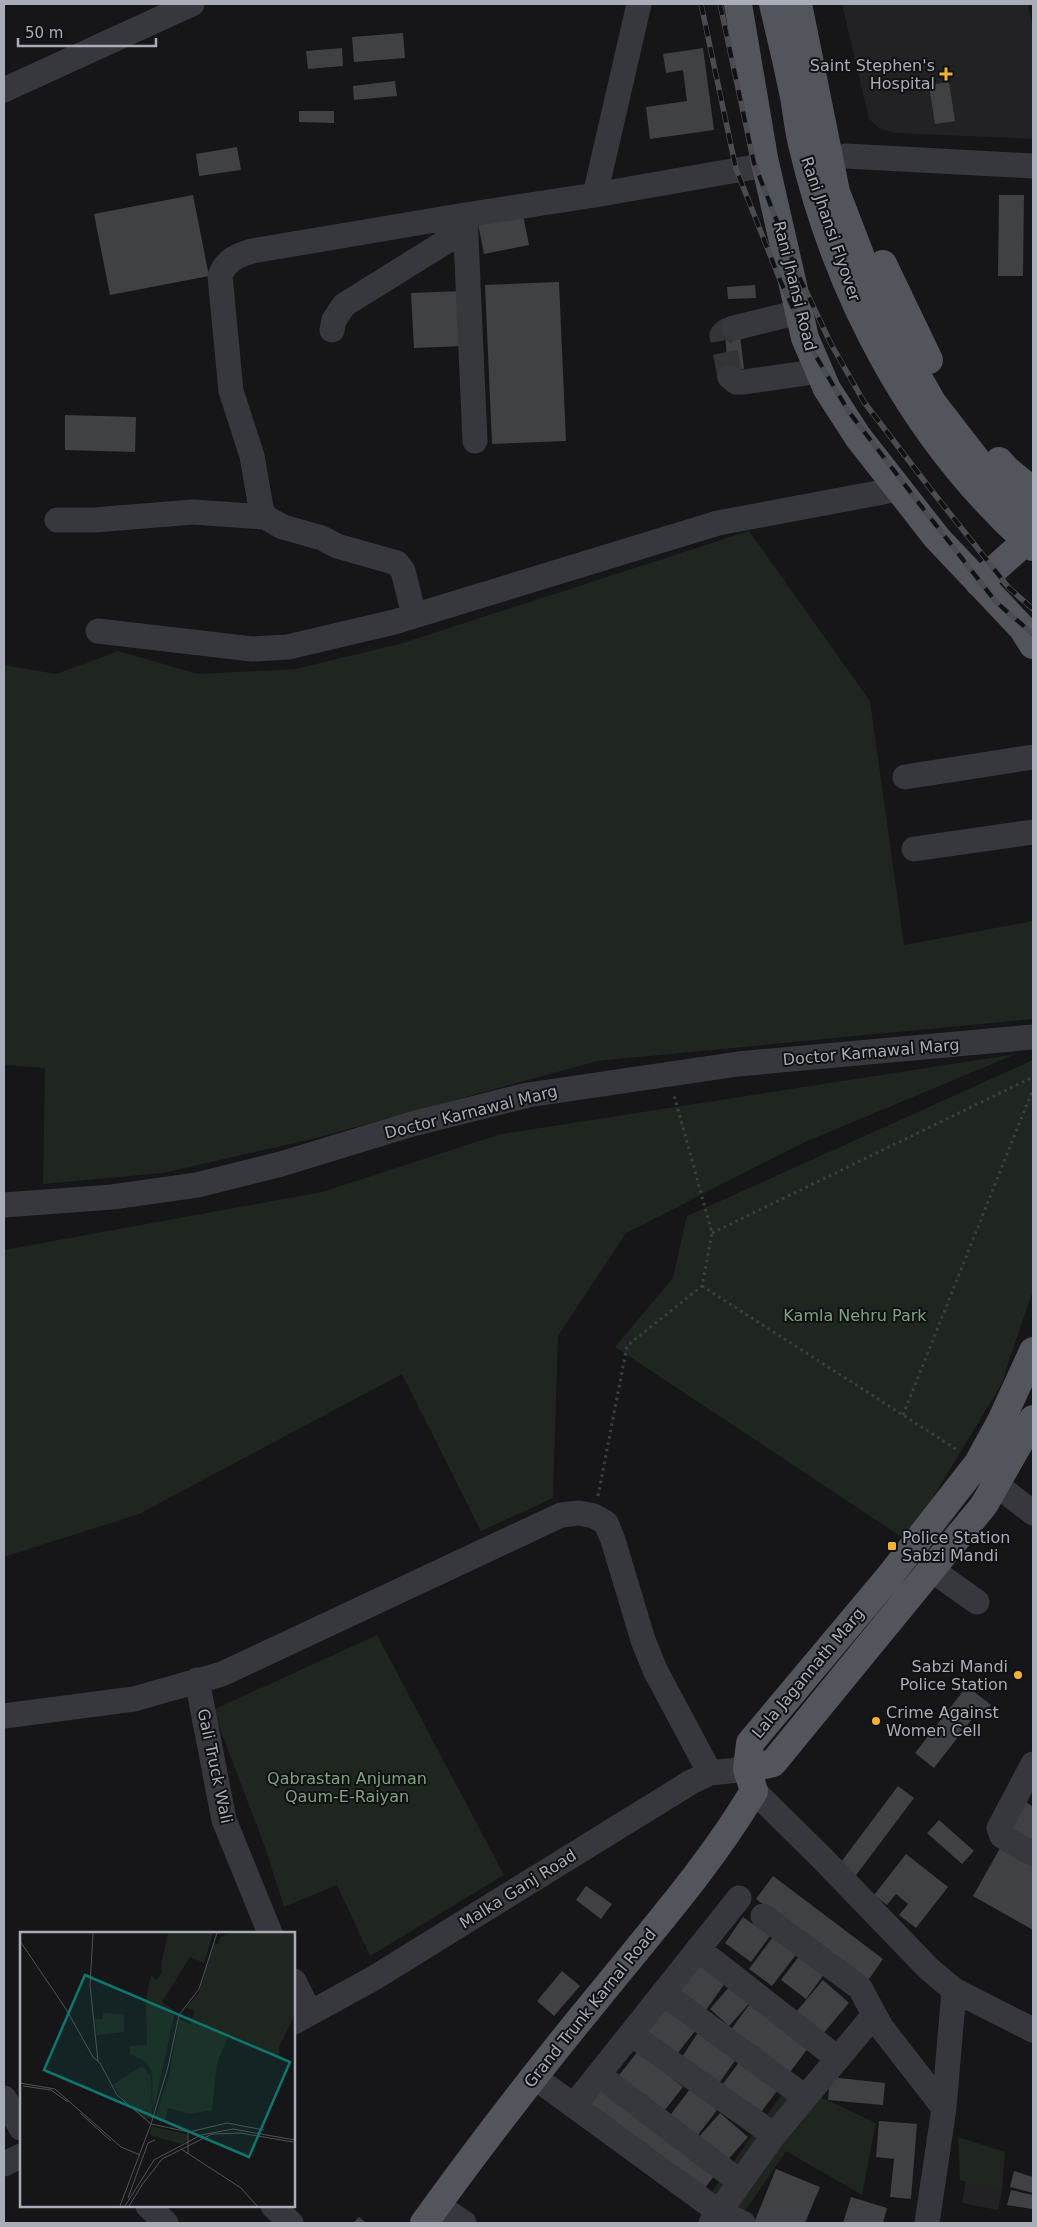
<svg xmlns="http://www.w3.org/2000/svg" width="1037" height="2227" font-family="'DejaVu Sans',sans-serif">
<rect width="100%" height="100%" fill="#161618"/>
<path fill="#222225" d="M842,4H1028L1033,29V139L896,133L879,128L869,119Z
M966,2180L1002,2190L998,2210L962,2203Z"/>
<path fill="#1e261f" d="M749,531L870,701L904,945L1033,921V1019L597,1061L316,1138L163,1173L43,1184L45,1068L4,1065V665L56,674L118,651L198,674L296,669L403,643Z
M1016,1054L805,1142L626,1233L558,1336L553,1498L481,1531L402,1374L139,1514L4,1557V1250L322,1192L501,1134Z
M1033,1060V1290L1001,1385L929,1504L903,1538L615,1347L673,1278L687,1216Z
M377,1635L504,1875L370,1956L337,1885L284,1907L266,1850L213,1710Z
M790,2083L876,2123L862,2195L786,2151L739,2220L711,2193Z
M958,2137L1005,2152L1002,2190L960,2180Z"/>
<path fill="#404145" d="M403,33L405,58L354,62L352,37Z
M342,48L343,66L308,69L306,51Z
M703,48L714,130L650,139L646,107L687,101L683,70L666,73L663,54Z
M395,81L397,96L354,100L353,86Z
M949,82L955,121L935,124L929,85Z
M299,111H334V123L299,122Z
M237,147L241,170L199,176L196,154Z
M193,195L209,276L110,295L94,214Z
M999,195H1024L1023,276H998Z
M523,215L529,245L484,254L478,224Z
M559,282L566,441L492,444L485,285Z
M755,285L756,298L728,299L727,287Z
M462,291L465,346L414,348L411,293Z
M725,335H740L744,369L728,367Z
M65,415L136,417L135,452L65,450Z
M967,1686L991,1705L981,1718L976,1714L934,1768L915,1753Z
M898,1786L914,1798L854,1878L838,1866Z
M1023,1800L1033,1807V1843L1006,1824Z
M939,1820L974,1851L962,1864L927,1833Z
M1003,1843L1033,1861V1930L973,1896Z
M906,1854L948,1887L916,1928L899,1915L908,1904L896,1894L887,1905L874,1895Z
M773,1876L883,1959L867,1982L756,1899Z
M586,1886L612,1904L601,1919L576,1900Z
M743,1917L770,1936L751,1962L725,1943Z
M775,1934L798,1952L772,1986L749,1969Z
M800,1955L825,1973L806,1999L781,1980Z
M699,1961L726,1982L706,2010L678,1989Z
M562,1971L580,1986L554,2016L537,2001Z
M736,1979L814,2040L788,2075L730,2031L754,1998L729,2026L710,2009Z
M823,1980L849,2003L822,2035L796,2012Z
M664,2007L695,2031L674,2058L643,2034Z
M699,2031L737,2058L715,2089L678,2063Z
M638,2051L683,2087L661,2115L616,2079Z
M739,2062L777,2091L755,2120L717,2092Z
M830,2077L885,2083L883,2105L828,2100Z
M598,2082L715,2175L701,2193L584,2100Z
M690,2089L717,2110L695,2139L668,2118Z
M720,2113L748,2137L725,2163L697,2139Z
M879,2121L917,2124L911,2199L890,2197L894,2159L876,2157Z
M776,2169L820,2187L805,2223H754Z
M1014,2171L1033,2177V2193L1010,2187Z
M1011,2190L1033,2195V2209L1007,2205Z
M851,2197L887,2208L883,2223H843Z
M359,2217L366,2223H353Z"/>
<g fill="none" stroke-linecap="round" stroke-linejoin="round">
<path stroke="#333438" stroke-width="25" stroke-dasharray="25 12" stroke-linecap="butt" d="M730,377L722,335L726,331L734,328"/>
<path stroke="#3d3f44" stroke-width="3" stroke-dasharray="2.5 4" stroke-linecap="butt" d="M712,1233L1033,1077
M702,1286L959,1451
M903,1415L1033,1089
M598,1496L627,1346L702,1286L712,1233L674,1095"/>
<path stroke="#37383d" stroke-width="25" d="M4,90L192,4
M846,156L1033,166
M595,195L766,165
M734,328L799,312
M332,330L334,320L344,305L466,229
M730,377L736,382H744L820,371
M475,441L465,215L595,195L639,4
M57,520H94L193,512L265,517
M414,615L403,571L397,563L337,546L322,538L283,527L265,517L261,508L252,456L231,391L220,276C226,260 236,256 252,251L465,215
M98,631L252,649L288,647L394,622L718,523L899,489
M905,777L1033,757
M914,849L1033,832
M4,1205L112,1197L197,1185L281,1164L412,1124L528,1095L738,1064L1033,1037
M997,1485L1033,1513
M932,1570L977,1602
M197,1680L224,1820L270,1933
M4,1716L134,1699L222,1674L561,1515L579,1513L594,1516L606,1523L613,1540L643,1640L655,1670L710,1773
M1033,1764L999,1828L1002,1836L1033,1854
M754,1791L822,1858L928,1968L954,1990
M763,1916L860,1988L881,2027L944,2108
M698,1949L837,2058
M294,1981L310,2013
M663,1993L805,2097
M294,2022L374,1978L691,1782L710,1773L747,1769
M631,2034L774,2135
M599,2075L740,2182
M533,2076L719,2212L743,2223
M4,2098L21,2128
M575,2104L739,1898
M4,2164L21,2156
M437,2205L464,2223
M148,2206L166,2223
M273,2206L291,2223
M711,2223L774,2135L874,2015
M927,2223L944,2108L954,1990L1033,2030"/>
<path stroke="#53555c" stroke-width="28" d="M738,4L764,158L805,338L827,389L858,437L937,538L1023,629L1033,645
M773,4C780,33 787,63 793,92C797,111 798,130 803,148C839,300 916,443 1033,547
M798,4L836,192L885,319L932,402L983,468L1033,520
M883,264L929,360
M999,461L1006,469L1033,491
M979,583L1033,535
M747,1769L773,1763L984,1505L1033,1419
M424,2223C480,2145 538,2070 599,1996C653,1929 710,1865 754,1791L747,1769L750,1743L889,1577L978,1463L1001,1421L1033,1351"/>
<defs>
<path id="rail" d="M701,4L736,169L780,280L814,353L849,412L918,502L996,602L1033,634
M720,4L754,163L797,272L831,344L864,402L932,491L1009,588L1033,609"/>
</defs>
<use href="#rail" stroke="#4a4c52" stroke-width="5.5"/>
<use href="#rail" stroke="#111113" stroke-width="4" stroke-dasharray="11" stroke-linecap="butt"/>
</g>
<g fill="#f2b134" stroke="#111113" stroke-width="2">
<path d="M943.5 66.5h5v5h5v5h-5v5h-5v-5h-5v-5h5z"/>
<rect x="887" y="1541" width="10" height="10" rx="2.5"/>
<circle cx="1018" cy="1675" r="5"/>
<circle cx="876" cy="1721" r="5"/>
</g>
<g text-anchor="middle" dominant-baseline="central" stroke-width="4" stroke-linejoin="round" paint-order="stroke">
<g font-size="16" fill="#a8adb8" stroke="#111113" text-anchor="end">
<text x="935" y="65">Saint Stephen's<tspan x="935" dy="18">Hospital</tspan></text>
<text x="902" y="1537" text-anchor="start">Police Station<tspan x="902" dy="18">Sabzi Mandi</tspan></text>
<text x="1008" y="1666">Sabzi Mandi<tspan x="1008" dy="18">Police Station</tspan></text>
<text x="886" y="1712" text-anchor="start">Crime Against<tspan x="886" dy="18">Women Cell</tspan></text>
</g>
<g font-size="16" fill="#a8adb8" stroke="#111113">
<text transform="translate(831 229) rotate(71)">Rani Jhansi Flyover</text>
<text transform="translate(795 286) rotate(76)">Rani Jhansi Road</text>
<text transform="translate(871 1052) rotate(-5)">Doctor Karnawal Marg</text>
<text transform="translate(471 1112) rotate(-14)">Doctor Karnawal Marg</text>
<text transform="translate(808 1673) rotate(-50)">Lala Jagannath Marg</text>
<text transform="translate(215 1766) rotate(78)">Gali Truck Wali</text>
<text transform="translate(518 1889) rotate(-32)">Malka Ganj Road</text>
<text transform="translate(590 2008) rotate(-51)">Grand Trunk Karnal Road</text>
</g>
<g font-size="16" fill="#7fa381" stroke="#111113">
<text x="855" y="1315">Kamla Nehru Park</text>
<text x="347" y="1778">Qabrastan Anjuman<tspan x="347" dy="18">Qaum-E-Raiyan</tspan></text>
</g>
</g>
<g transform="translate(20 1932)">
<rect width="275" height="275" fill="#161618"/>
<path d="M148,1H193L184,31L170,25L142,70L155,79L133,182L132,139L125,129L110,122V114L127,113L126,67L131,43L137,48L142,39L141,32ZM211,1H275V83L259,115L260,126L209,103L197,131L192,178L171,182L148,176L145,189L135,186L149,143L159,87L170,92L175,80L166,75L179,61L193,11L198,12L201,5ZM83,81L104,82V100L77,103L75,87H83ZM122,134L131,145L132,186L124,187L103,168L93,153ZM131,194L166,202L169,206L162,212L134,205L130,202Z" fill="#1e261f"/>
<path fill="none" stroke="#505258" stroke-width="1" d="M73,1L70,53L78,129M0,9L46,77L73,125L80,131L97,163L131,192M0,151L35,157L101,215L120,223M3,154L31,158L48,170M60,181L91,209M131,192L148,135L159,83L179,57L197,1M131,192L169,200L207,191L244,198M168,201V222M161,217L221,256L237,274M121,254L142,227L192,202L220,201L273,210M108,266L128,211L135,208M100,274L131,192M105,274L134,228L181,203L213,197L275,208M109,274L122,253"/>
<path fill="#0f766e" fill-opacity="0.15" stroke="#0f766e" stroke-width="2.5" d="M65,43L270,130L229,225L24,138Z"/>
<rect width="275" height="275" fill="none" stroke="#a8adb8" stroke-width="2.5"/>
</g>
<rect width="1037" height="2227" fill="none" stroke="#a8adb8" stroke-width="10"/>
<path d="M18 38v8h138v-8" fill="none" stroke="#a8adb8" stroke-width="2.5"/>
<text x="25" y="38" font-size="15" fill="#a8adb8" stroke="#111113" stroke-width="4" paint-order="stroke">50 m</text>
</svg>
